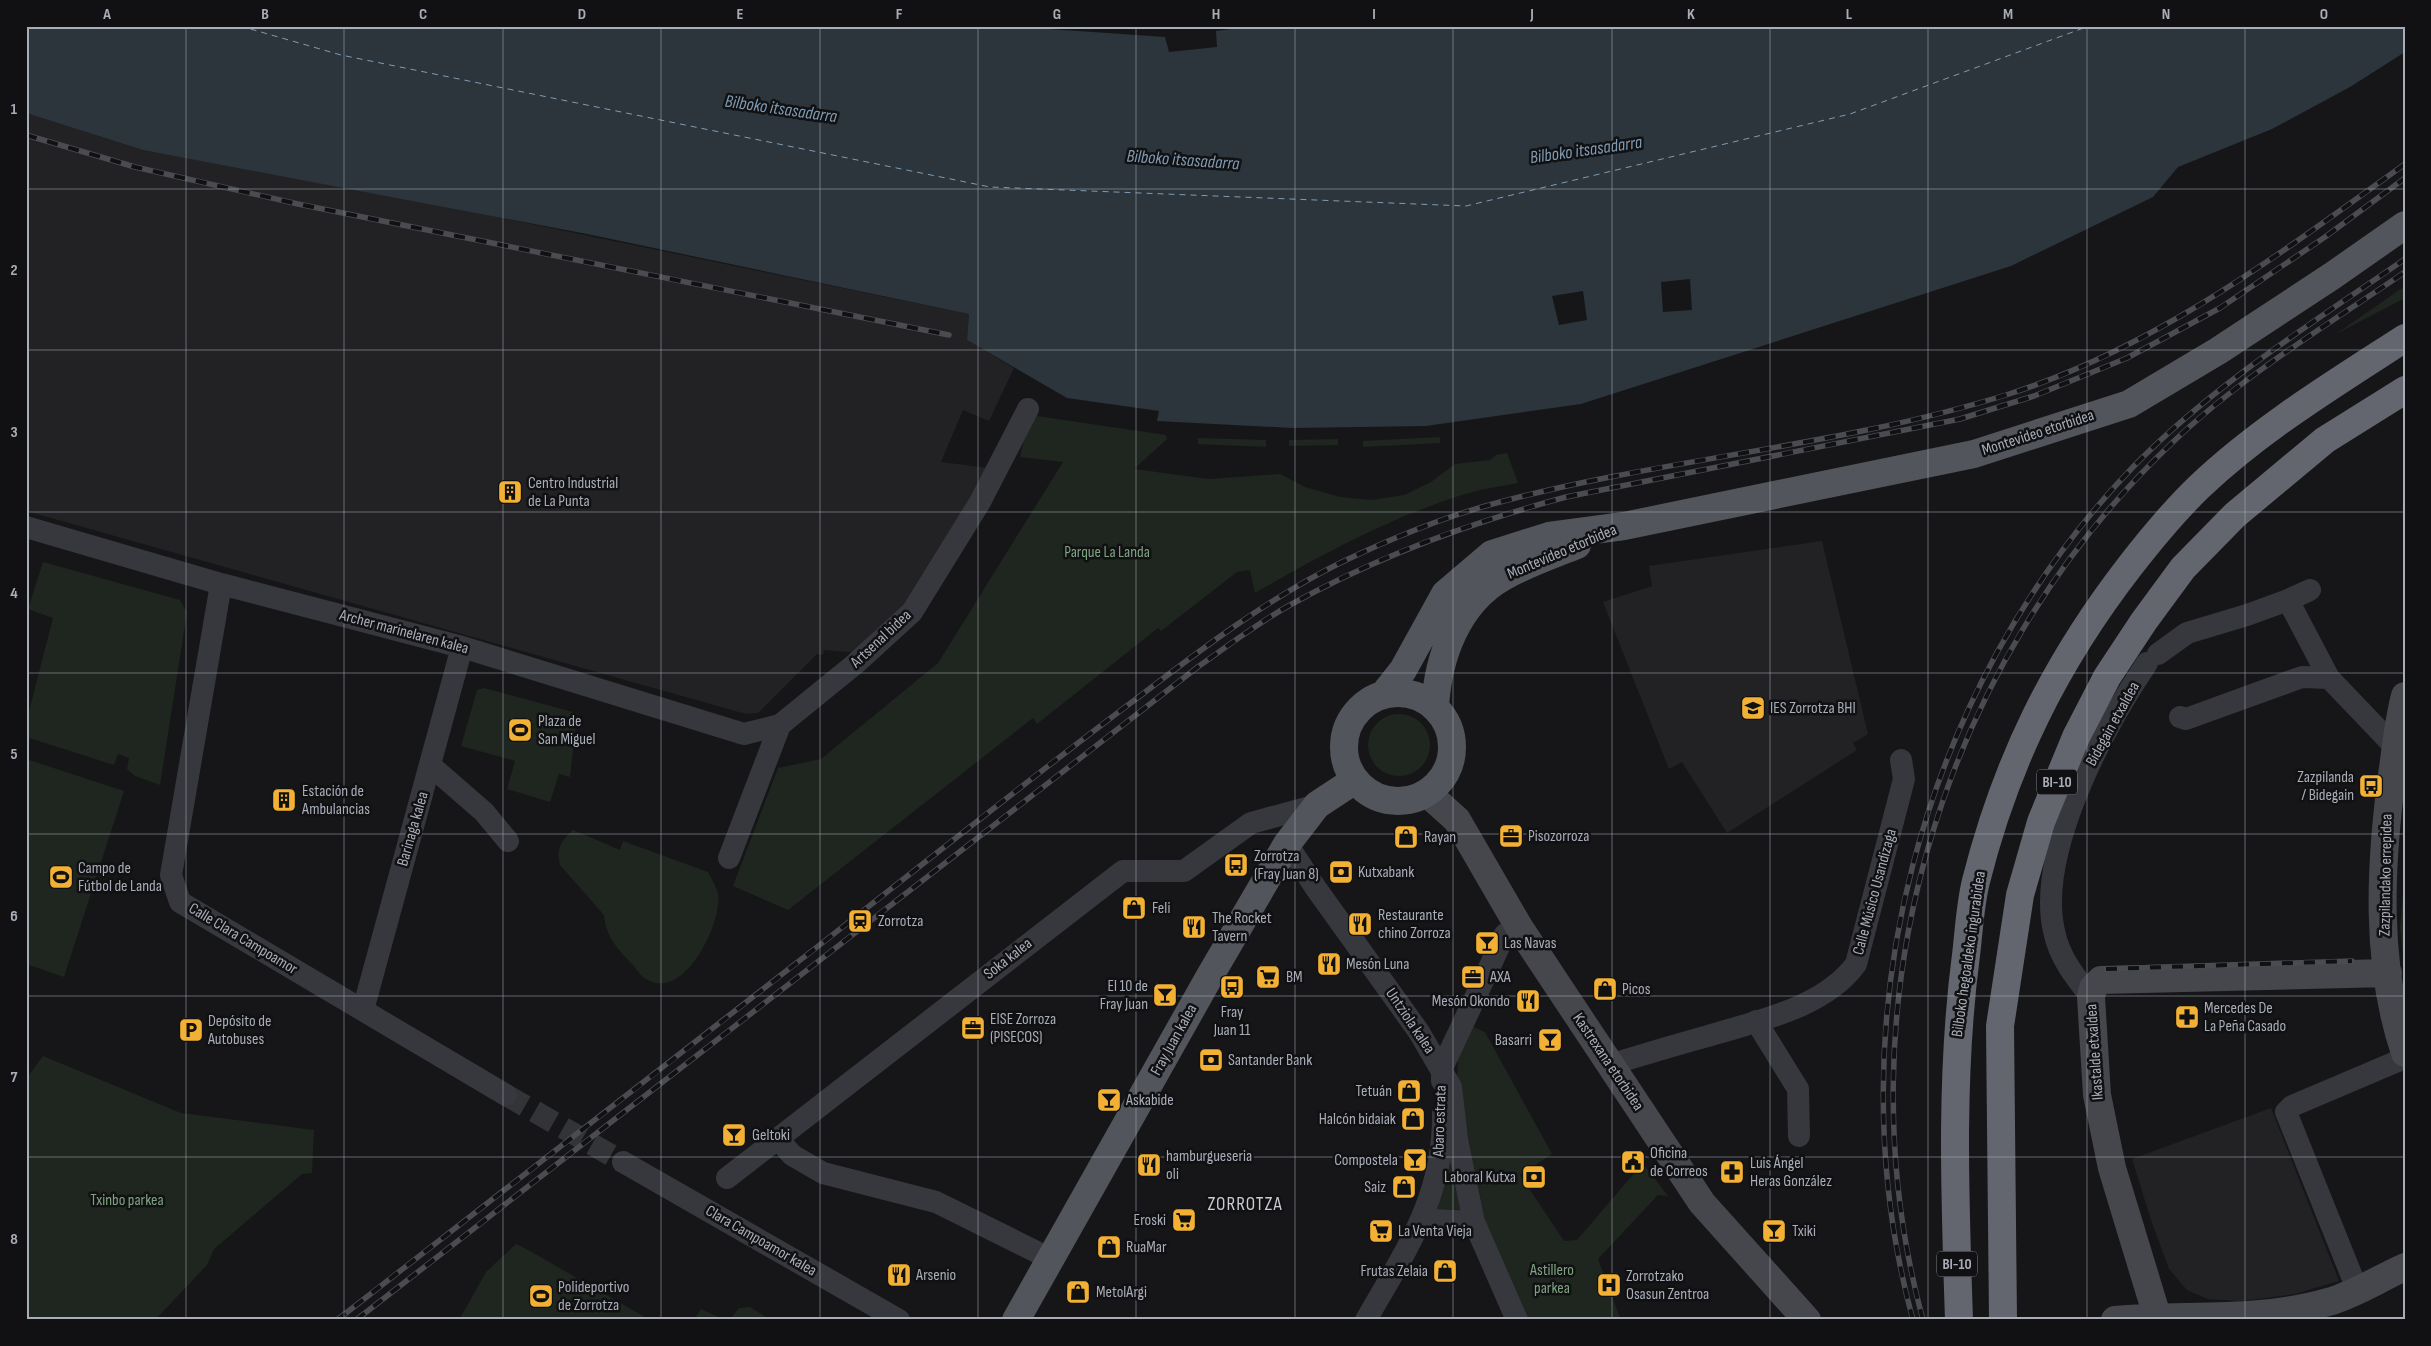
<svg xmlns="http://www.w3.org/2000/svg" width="2431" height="1346" font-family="'Sofia Sans Condensed',sans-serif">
<rect width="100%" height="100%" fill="#161618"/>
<path fill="#222225" d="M26,113L143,150L419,201L969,314L967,340L1014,368L989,421L963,410L941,462L988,468L909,609L859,653L824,650L823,655L817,654L758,713L746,714L26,511Z
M1822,541L1868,734L1853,743L1857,750L1727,833L1682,762L1669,769L1603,602L1652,586L1649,566Z
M2271,1108L2339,1281L2295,1294L2242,1301L2208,1299L2187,1290L2169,1269L2151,1220L2132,1159Z"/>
<path fill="#1e261f" d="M2405,286V298L2336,334Z
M1030,415L1166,435L1167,439L1134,469L1209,479L1280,474L1305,487L1340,497L1372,500L1404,495L1431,482L1455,464L1490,460L1496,455L1507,453L1518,483C1499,487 1480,489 1462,495C1389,518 1321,555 1255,593L1250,570L1237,572L1161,631L1158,628L1037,724L1033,718L788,910L733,886L778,768L821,759L938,663L1063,462L1020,457Z
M1440,437V443L1363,447V441Z
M1198,438L1266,440V447L1198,444Z
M1338,439V445L1289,446V440Z
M43,562L180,600L187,612L160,785L135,776L127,769L129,758L118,754L114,765L26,737V723L53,618L28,609Z
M484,688L577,713L570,777L559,774L550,802L507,789L515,761L461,746L477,690Z
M1368 745a31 31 0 1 1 62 0a31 31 0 1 1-62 0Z
M26,759L124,791L64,977L26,964Z
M573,830L620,850L623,841L708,872C711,878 716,886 718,893C723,921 686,998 650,981C641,978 637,969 631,963C617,948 606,937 604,915L560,865C556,849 561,840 573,830Z
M2405,872V977L2400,927Z
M1471,1026L1485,1032L1552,1154L1520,1175L1564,1241L1577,1240L1643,1163L1668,1196L1658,1195L1598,1259L1621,1320H1525L1489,1240L1457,1083L1458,1059Z
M43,1056L181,1113L314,1130L312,1173L302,1174L214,1249L207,1265L155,1320H26V1079Z
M1449,1156L1465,1210L1437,1209Z
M516,1244L530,1251L650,1320H459L486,1272Z
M750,1307L771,1320L731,1318L739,1308Z
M701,1309L725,1320H694Z"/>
<path fill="#2c353c" d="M26,26H1005L1165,37L1169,52L1217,47L1216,31L1254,26H2405V52L2350,87L2272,129L2178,167L2153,197L2011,266L1581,404L1426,426L1292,428L1157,421L1159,411L1067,398L967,340L969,314L587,234L143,150L26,113Z"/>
<path fill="#161618" d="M1690,279L1692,310L1663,312L1661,282Z
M1583,291L1587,320L1559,325L1552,296Z"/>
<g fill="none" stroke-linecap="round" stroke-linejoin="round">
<path stroke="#7f9bb3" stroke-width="1" stroke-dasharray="6 5" stroke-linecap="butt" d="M240,26L341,55L990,187L1466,206L1850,114L2089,26"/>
<path stroke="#333438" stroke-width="22" stroke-dasharray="22 11" stroke-linecap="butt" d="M506,1095L623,1162"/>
<path stroke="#37383d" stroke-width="22" d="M26,527L221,584L462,647L744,734L780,725
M221,584L171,875L180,902L506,1095
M2288,600L2310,590
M2158,654L2187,633L2247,615L2288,600L2329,678L2396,748
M2180,717L2186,719L2302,677L2329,678
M431,766L484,812L508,841
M1287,844L1315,887L1419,1032L1451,1087L1457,1139L1474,1222L1517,1320
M729,858L780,725L855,664L912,612L980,502L1028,409
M2091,997C2075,977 2059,957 2054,931C2036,852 2104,727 2147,663
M363,1010L462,647
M1756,1021L1798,1089L1799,1136
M1609,1065C1642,1055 1675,1045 1708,1036C1757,1021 1824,1008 1856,964L1904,779L1901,760
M1442,1081V1068L1505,934L1519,927
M779,1140L792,1155L823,1173L936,1202L1051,1259
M623,1162L899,1320
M727,1178L1123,871H1184L1251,823L1317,805
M1420,1224L1436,1220L1474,1222
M2357,1289L2286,1112L2292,1106L2405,1058
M1366,1320C1406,1250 1444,1197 1443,1113"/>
<path stroke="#45474d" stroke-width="28" d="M2405,696C2398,722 2396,749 2392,775C2380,866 2375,964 2405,1053
M1427,793L1457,820L1519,927L1702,1203L1807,1320
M2157,1316L2112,1168L2097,1095L2091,997L2093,988L2101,980L2388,973
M2115,1320C2186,1314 2258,1322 2328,1302C2354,1295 2380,1278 2405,1267"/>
<path stroke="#53555c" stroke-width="28" d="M1344 747a54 54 0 1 1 108 0a54 54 0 1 1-108 0Z
M1384,694L1403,670L1445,594L1492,554L1549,536L1624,526L1974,454L2129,404L2218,351L2332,276L2405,225
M1435,707C1438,657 1457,603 1503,577C1526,564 1552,555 1577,545
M1016,1320L1211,974L1287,844L1317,805L1355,780"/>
<path stroke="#63666e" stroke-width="28" d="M1959,1320C1955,1198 1950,1077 1966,955C1969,931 1970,905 1976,881C2006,762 2055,663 2130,566C2151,539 2174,511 2199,487C2260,429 2334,384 2405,338
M2003,1320L2000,1026L2020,895L2041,822L2076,737L2107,677L2144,621L2183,568L2235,515L2325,440L2405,390"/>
<defs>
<path id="rail" d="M26,135L135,167L298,204L949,335
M2106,969L2352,961
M337,1320C535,1166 733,1014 929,859C999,804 1069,749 1140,696C1204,647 1269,598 1342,562C1392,538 1446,516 1500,502C1667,458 1843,446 2009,394C2157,347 2281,253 2405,164
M356,1320L1199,666C1229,645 1258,623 1290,605C1378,556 1469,523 1566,497L1960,419L2034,396L2127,358L2220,308L2325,237L2405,178
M1913,1320C1832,1024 1920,688 2133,467C2213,385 2311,324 2405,259
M1923,1320C1838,1008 1939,663 2173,442C2242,376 2326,326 2405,272"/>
</defs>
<use href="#rail" stroke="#4a4c52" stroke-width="5.5"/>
<use href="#rail" stroke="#111113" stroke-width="4" stroke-dasharray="11" stroke-linecap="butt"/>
</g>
<path fill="none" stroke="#a8adb8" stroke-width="1" stroke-opacity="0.55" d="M186,26V1320M344,26V1320M503,26V1320M661,26V1320M820,26V1320M978,26V1320M1136,26V1320M1295,26V1320M1453,26V1320M1612,26V1320M1770,26V1320M1928,26V1320M2087,26V1320M2245,26V1320M26,189H2405M26,350H2405M26,512H2405M26,673H2405M26,834H2405M26,996H2405M26,1157H2405"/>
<defs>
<symbol id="building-square" viewBox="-11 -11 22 22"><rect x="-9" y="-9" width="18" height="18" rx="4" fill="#f2b134" stroke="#111113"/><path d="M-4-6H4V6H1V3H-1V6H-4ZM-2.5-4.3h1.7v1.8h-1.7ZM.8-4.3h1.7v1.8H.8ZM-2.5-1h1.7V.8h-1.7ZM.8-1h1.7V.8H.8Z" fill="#111"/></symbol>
<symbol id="school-square" viewBox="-11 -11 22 22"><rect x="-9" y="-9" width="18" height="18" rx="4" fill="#f2b134" stroke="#111113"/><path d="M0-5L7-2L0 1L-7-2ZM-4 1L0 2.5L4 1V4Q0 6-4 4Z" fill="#111"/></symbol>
<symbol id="stadium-square" viewBox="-11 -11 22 22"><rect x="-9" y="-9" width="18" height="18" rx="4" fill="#f2b134" stroke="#111113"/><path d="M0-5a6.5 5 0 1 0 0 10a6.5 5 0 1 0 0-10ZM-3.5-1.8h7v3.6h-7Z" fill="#111"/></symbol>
<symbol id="bus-square" viewBox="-11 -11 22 22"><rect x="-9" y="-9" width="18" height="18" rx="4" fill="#f2b134" stroke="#111113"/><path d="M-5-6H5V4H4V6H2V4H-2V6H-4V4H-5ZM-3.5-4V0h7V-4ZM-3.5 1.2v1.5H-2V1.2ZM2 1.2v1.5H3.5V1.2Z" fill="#111"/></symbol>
<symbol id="office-square" viewBox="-11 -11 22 22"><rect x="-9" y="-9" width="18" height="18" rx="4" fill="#f2b134" stroke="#111113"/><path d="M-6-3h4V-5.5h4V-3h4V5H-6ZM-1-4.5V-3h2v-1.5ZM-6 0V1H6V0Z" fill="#111"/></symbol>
<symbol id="shop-square" viewBox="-11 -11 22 22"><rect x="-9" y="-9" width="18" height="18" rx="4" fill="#f2b134" stroke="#111113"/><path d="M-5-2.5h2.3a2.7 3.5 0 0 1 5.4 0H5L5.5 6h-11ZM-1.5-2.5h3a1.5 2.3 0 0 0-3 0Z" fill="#111"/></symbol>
<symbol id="bank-square" viewBox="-11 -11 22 22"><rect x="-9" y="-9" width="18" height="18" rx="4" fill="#f2b134" stroke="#111113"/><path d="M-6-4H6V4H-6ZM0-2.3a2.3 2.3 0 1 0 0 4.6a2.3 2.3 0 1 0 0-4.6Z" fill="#111"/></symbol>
<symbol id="station-square" viewBox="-11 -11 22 22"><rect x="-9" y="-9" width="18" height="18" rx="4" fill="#f2b134" stroke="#111113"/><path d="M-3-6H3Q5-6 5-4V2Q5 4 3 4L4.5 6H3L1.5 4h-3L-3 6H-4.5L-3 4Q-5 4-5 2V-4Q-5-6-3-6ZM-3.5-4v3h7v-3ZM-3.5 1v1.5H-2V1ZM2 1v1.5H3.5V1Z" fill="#111"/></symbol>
<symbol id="restaurant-square" viewBox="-11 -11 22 22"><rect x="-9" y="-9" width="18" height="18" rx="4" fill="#f2b134" stroke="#111113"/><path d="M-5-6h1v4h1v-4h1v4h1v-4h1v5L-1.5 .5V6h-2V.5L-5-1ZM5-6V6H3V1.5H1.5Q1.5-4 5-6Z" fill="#111"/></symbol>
<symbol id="bar-square" viewBox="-11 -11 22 22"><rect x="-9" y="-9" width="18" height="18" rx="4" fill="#f2b134" stroke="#111113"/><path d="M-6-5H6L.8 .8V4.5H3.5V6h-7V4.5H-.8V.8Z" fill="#111"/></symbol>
<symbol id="supermarket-square" viewBox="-11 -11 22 22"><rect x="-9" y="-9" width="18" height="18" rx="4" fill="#f2b134" stroke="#111113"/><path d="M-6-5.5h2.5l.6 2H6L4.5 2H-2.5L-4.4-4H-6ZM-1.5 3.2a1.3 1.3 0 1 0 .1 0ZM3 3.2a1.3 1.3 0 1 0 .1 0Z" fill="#111"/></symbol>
<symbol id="pharmacy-square" viewBox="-11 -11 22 22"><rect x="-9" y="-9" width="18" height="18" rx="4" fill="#f2b134" stroke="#111113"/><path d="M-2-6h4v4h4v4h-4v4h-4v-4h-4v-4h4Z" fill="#111"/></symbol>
<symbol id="parking-square" viewBox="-11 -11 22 22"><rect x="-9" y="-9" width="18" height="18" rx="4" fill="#f2b134" stroke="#111113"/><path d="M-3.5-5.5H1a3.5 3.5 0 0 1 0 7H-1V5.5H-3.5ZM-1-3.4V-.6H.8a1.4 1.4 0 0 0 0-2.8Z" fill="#111"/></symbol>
<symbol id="civic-square" viewBox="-11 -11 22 22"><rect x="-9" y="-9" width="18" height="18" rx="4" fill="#f2b134" stroke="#111113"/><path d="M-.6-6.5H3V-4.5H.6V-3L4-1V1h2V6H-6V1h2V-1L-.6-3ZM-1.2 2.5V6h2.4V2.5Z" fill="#111"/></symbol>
<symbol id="hospital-square" viewBox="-11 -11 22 22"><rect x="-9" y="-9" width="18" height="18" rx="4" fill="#f2b134" stroke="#111113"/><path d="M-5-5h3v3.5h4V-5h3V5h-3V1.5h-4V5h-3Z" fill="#111"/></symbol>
</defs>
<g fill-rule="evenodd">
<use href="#building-square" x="496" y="478" width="28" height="28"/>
<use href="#school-square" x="1739" y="694" width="28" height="28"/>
<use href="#stadium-square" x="506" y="716" width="28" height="28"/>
<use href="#bus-square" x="2357" y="772" width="28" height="28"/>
<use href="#building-square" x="270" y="786" width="28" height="28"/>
<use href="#office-square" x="1497" y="822" width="28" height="28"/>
<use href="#shop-square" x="1392" y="823" width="28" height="28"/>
<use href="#bus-square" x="1222" y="851" width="28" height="28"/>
<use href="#bank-square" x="1327" y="858" width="28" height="28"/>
<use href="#stadium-square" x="47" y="863" width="28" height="28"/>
<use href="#shop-square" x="1120" y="894" width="28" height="28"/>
<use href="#station-square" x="846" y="907" width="28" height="28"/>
<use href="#restaurant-square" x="1346" y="910" width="28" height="28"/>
<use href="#restaurant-square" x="1180" y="913" width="28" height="28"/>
<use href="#bar-square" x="1473" y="929" width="28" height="28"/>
<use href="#restaurant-square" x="1315" y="950" width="28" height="28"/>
<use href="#supermarket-square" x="1254" y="963" width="28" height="28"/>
<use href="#office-square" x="1459" y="963" width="28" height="28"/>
<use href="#bus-square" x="1218" y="973" width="28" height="28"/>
<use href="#shop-square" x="1591" y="975" width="28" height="28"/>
<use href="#bar-square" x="1151" y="981" width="28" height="28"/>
<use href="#restaurant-square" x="1514" y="987" width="28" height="28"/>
<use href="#pharmacy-square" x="2173" y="1003" width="28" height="28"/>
<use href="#office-square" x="959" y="1014" width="28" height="28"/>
<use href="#parking-square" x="177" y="1016" width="28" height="28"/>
<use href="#bar-square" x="1536" y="1026" width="28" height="28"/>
<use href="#bank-square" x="1197" y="1046" width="28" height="28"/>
<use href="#shop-square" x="1395" y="1077" width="28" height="28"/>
<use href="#bar-square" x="1095" y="1086" width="28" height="28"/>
<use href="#shop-square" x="1399" y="1105" width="28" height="28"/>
<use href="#bar-square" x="720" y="1121" width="28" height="28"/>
<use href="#bar-square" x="1401" y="1146" width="28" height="28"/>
<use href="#civic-square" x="1619" y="1148" width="28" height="28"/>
<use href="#restaurant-square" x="1135" y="1151" width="28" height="28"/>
<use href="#pharmacy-square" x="1718" y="1158" width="28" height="28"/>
<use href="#bank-square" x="1520" y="1163" width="28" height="28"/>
<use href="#shop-square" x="1390" y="1173" width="28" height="28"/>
<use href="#supermarket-square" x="1170" y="1206" width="28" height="28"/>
<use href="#supermarket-square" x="1367" y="1217" width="28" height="28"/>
<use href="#bar-square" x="1760" y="1217" width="28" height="28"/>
<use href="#shop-square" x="1095" y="1233" width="28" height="28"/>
<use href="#shop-square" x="1431" y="1257" width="28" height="28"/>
<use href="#restaurant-square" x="885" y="1261" width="28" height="28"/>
<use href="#hospital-square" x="1595" y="1271" width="28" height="28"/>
<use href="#shop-square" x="1064" y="1278" width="28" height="28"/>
<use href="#stadium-square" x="527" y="1282" width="28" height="28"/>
</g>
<g text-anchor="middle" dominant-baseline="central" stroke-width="5" stroke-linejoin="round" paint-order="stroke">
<g fill="#111113" stroke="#7b7e86" stroke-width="1">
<rect x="2037" y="769.5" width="40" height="25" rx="4"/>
<rect x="1937" y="1251.5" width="40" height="25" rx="4"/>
</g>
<g font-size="15" font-weight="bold" fill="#a8adb8">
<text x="2057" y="782">BI-10</text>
<text x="1957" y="1264">BI-10</text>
</g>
<g font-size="16" fill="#a8adb8" stroke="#111113">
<text transform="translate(2038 433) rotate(-18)">Montevideo etorbidea</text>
<text transform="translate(1562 552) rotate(-23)">Montevideo etorbidea</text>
<text transform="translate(404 632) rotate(15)">Archer marinelaren kalea</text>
<text transform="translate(881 639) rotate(-43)">Artsenal bidea</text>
<text transform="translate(2113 724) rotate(-61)">Bidegain etxaldea</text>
<text transform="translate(413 829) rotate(-74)">Barinaga kalea</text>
<text transform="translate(2386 875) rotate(-89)">Zazpilandako errepidea</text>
<text transform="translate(1875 892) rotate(-75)">Calle Músico Usandizaga</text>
<text transform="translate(243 939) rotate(31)">Calle Clara Campoamor</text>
<text transform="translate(1969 954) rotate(-82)">Bilboko hegoaldeko ingurabidea</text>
<text transform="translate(1008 959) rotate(-38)">Soka kalea</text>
<text transform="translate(1410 1021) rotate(56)">Untziola kalea</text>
<text transform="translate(1174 1040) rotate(-61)">Fray Juan kalea</text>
<text transform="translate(2095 1052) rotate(-94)">Ikastalde etxaldea</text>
<text transform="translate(1608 1062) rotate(56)">Kastrexana etorbidea</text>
<text transform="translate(1440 1121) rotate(-88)">Abaro estrata</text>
<text transform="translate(761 1241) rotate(30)">Clara Campoamor kalea</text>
</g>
<g font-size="16" fill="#a8adb8" stroke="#111113" text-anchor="start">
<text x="528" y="483">Centro Industrial<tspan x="528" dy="18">de La Punta</tspan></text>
<text x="1770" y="708">IES Zorrotza BHI</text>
<text x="538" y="721">Plaza de<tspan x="538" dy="18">San Miguel</tspan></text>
<text x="2354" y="777" text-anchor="end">Zazpilanda<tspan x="2354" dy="18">/ Bidegain</tspan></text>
<text x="302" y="791">Estación de<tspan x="302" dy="18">Ambulancias</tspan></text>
<text x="1528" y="836">Pisozorroza</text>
<text x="1424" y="837">Rayan</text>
<text x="1254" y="856">Zorrotza<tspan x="1254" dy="18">(Fray Juan 8)</tspan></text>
<text x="78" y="868">Campo de<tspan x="78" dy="18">Fútbol de Landa</tspan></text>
<text x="1358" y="872">Kutxabank</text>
<text x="1152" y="908">Feli</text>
<text x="1378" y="915">Restaurante<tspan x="1378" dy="18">chino Zorroza</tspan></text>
<text x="1212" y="918">The Rocket<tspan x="1212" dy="18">Tavern</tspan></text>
<text x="878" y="921">Zorrotza</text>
<text x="1504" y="943">Las Navas</text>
<text x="1346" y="964">Mesón Luna</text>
<text x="1286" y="977">BM</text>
<text x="1490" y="977">AXA</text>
<text x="1148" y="986" text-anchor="end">El 10 de<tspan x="1148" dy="18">Fray Juan</tspan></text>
<text x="1622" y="989">Picos</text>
<text x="1510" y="1001" text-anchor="end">Mesón Okondo</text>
<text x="2204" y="1008">Mercedes De<tspan x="2204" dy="18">La Peña Casado</tspan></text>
<text x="1232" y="1012" text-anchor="middle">Fray<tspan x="1232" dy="18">Juan 11</tspan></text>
<text x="990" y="1019">EISE Zorroza<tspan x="990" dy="18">(PISECOS)</tspan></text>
<text x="208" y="1021">Depósito de<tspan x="208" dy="18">Autobuses</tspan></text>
<text x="1532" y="1040" text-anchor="end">Basarri</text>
<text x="1228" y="1060">Santander Bank</text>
<text x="1392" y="1091" text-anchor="end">Tetuán</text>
<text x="1126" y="1100">Askabide</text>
<text x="1396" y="1119" text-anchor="end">Halcón bidaiak</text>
<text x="752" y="1135">Geltoki</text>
<text x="1650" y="1153">Oficina<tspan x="1650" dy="18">de Correos</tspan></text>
<text x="1166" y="1156">hamburgueseria<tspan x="1166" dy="18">oli</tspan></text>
<text x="1398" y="1160" text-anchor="end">Compostela</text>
<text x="1750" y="1163">Luis Ángel<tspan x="1750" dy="18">Heras González</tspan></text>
<text x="1516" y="1177" text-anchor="end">Laboral Kutxa</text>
<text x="1386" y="1187" text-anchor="end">Saiz</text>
<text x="1166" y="1220" text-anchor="end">Eroski</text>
<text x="1398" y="1231">La Venta Vieja</text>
<text x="1792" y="1231">Txiki</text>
<text x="1126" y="1247">RuaMar</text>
<text x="1428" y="1271" text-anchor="end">Frutas Zelaia</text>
<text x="916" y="1275">Arsenio</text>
<text x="1626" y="1276">Zorrotzako<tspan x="1626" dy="18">Osasun Zentroa</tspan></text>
<text x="558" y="1287">Polideportivo<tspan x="558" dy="18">de Zorrotza</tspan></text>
<text x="1096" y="1292">MetolArgi</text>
</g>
<g font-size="16" fill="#7fa381" stroke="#111113">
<text x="1107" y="552">Parque La Landa</text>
<text x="127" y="1200">Txinbo parkea</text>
<text x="1552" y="1270">Astillero<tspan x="1552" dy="18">parkea</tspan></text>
</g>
<g font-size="18" font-style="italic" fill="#7f9bb3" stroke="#111113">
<text transform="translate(781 109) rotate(8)">Bilboko itsasadarra</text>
<text transform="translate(1586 150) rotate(-8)">Bilboko itsasadarra</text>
<text transform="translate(1183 160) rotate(4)">Bilboko itsasadarra</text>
</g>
<g font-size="19" letter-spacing="1" fill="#c9ccd4" stroke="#111113">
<text x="1245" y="1204">ZORROTZA</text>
</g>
</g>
<rect width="2431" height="1346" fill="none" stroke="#111113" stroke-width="55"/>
<rect x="28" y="28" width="2376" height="1290" fill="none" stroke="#a8adb8" stroke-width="2"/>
<g font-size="16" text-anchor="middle" font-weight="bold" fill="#a8adb8">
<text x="107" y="19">A</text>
<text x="265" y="19">B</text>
<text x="423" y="19">C</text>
<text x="582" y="19">D</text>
<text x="740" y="19">E</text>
<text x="899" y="19">F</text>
<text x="1057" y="19">G</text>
<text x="1216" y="19">H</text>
<text x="1374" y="19">I</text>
<text x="1532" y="19">J</text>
<text x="1691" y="19">K</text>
<text x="1849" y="19">L</text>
<text x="2008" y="19">M</text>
<text x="2166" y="19">N</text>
<text x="2324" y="19">O</text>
<text x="14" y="114">1</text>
<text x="14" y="275">2</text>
<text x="14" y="437">3</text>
<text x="14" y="598">4</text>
<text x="14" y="759">5</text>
<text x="14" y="921">6</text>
<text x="14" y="1082">7</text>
<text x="14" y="1244">8</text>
</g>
</svg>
